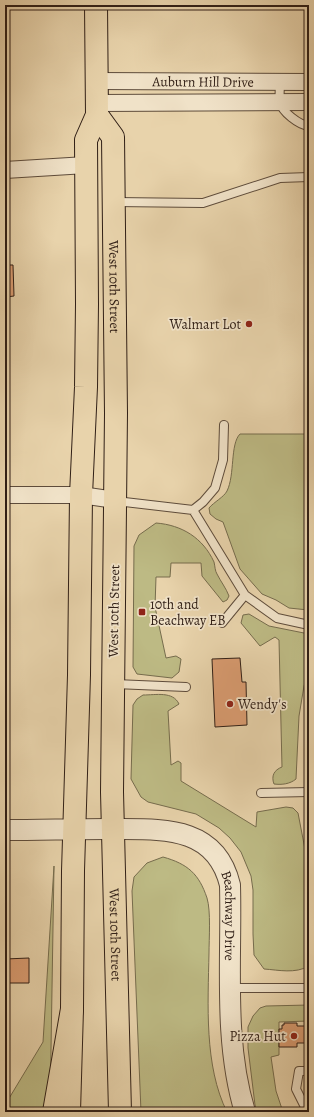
<svg xmlns="http://www.w3.org/2000/svg" width="314" height="1117" font-family="Alegreya,serif">
<rect width="100%" height="100%" fill="#e8d3ab"/>
<filter id="stains"><feTurbulence type="fractalNoise" baseFrequency=".005" numOctaves="4"/><feColorMatrix values="0 0 0 0 .2 0 0 0 0 .09 0 0 0 0 .02 0 0 0 .5 -.17"/></filter>
<radialGradient id="worn" r=".72"><stop offset=".6" stop-color="#630" stop-opacity="0"/><stop offset="1" stop-color="#630" stop-opacity=".3"/></radialGradient>
<path fill="#bdba84" stroke="#766c4d" d="M240,434H309V609L308,610L289,608L276,600L262,594L240,569L223,522L216,519L210,514L209,508C214,502 224,497 227,491C235,475 230,444 240,434Z
M156,523C182,525 203,538 214,562C215,566 215,571 217,574C221,582 226,588 229,596L227,600L223,602L202,576L201,563H171L170,577H156L155,607L166,658L176,656L181,659L179,672L172,678L137,674L133,667L134,546L139,535Z
M249,614L269,626L309,634V668L304,686L299,716L296,779C290,784 282,785 274,784C271,776 274,770 282,767L279,640L275,637L260,646L241,623L243,615Z
M143,695C156,695 173,691 179,704L168,711L171,765L178,761L181,763V781L256,827L257,812L286,807L293,808L298,813L309,870V966C295,974 279,970 264,969L254,955L253,934V890L251,876L241,852L230,838L219,828L196,814L148,802L141,797L131,779L133,705L137,699Z
M163,857C188,864 199,874 207,898C211,911 209,939 209,953C208,1004 204,1066 227,1112H141L132,891L134,877L147,863Z
M54,866L50,1112H5V1105L43,1042Z
M309,1005V1021L279,1022V1055L271,1057L276,1091L283,1112H257L255,1105L248,1048V1027L253,1016L260,1008L266,1006Z"/>
<path fill="#db9d72" stroke="#301f16" d="M170,5H214V9L170,8Z
M5,71H8L7,113H5Z
M5,265H13L14,296L6,297V318H5Z
M240,658L242,682H246L247,725L215,727L212,659Z
M29,958V983H5V959Z
M284,1023H297V1026H309V1043H297V1047H279V1029H282V1025H284Z"/>
<g fill="none" stroke-linecap="round" stroke-linejoin="round">
<defs>
<path id="service" d="M280,82C280,88 279,96 280,102C282,112 299,125 309,126
M114,202L203,203L280,178L309,177
M116,501L193,510L245,595L277,618L309,625
M193,510L203,502L215,488L223,460L224,425
M222,623L245,595
M115,684L186,687
M261,793L309,792
M231,988H309
M309,1071H299L296,1089L305,1107L309,1109"/>
<g id="minor">
<path id="s1" d="M96,81L309,82"/>
<path d="M97,103L309,102"/>
<path d="M5,170L86,165"/>
<path d="M5,495H81L115,500"/>
</g>
<g id="tertiary">
<path id="s2" d="M5,830C39,830 72,829 106,829C156,830 215,822 230,885C232,959 223,1040 245,1112"/>
</g>
<g id="primary">
<path id="s3" d="M97,115L113,137L116,413L112,792L120,1112"/>
<path d="M69,1112L72,1009L73,871L79,675L81,495L86,387L87,304L86,140L97,115L96,5"/>
</g>
<path id="motorway" d="M54,1112L72,1009"/>
</defs>
<use href="#service" stroke="#5e4c3b" stroke-width="10"/>
<use href="#minor" stroke="#5e4c3b" stroke-width="18"/>
<use href="#tertiary" stroke="#5e4c3b" stroke-width="22"/>
<use href="#primary" stroke="#301f16" stroke-width="24"/>
<use href="#motorway" stroke="#301f16" stroke-width="24"/>
<use href="#service" stroke="#f0e2c8" stroke-width="8"/>
<use href="#minor" stroke="#f0e2c8" stroke-width="16"/>
<use href="#tertiary" stroke="#f0e2c8" stroke-width="20"/>
<use href="#primary" stroke="#e8d3ab" stroke-width="22"/>
<use href="#motorway" stroke="#e8d3ab" stroke-width="22"/>
</g>
<g fill="#8f2418" stroke="#f0e2c8" stroke-width="1.5">
<circle cx="249" cy="324" r="4"/>
<rect x="138" y="608" width="8" height="8" rx="2"/>
<circle cx="230" cy="704" r="4"/>
<circle cx="294" cy="1036" r="4"/>
</g>
<g text-anchor="middle" dominant-baseline="central" stroke-width="3.5" stroke-linejoin="round" paint-order="stroke">
<g font-size="14" fill="#301f16" stroke="#f0e2c8">
<text stroke="none"><textPath href="#s1" startOffset="107">Auburn Hill Drive</textPath></text>
<text stroke="none"><textPath href="#s3" startOffset="177">West 10th Street</textPath></text>
<text transform="translate(114 611) rotate(-89)">West 10th Street</text>
<text stroke="none"><textPath href="#s2" startOffset="282">Beachway Drive</textPath></text>
<text stroke="none"><textPath href="#s3" startOffset="825">West 10th Street</textPath></text>
</g>
<g font-size="14" fill="#301f16" stroke="#f0e2c8" text-anchor="end">
<text x="241" y="324">Walmart Lot</text>
<text x="150" y="604" text-anchor="start">10th and<tspan x="150" dy="16">Beachway EB</tspan></text>
<text x="238" y="704" text-anchor="start">Wendy's</text>
<text x="286" y="1036">Pizza Hut</text>
</g>
</g>
<rect width="314" height="1117" fill="none" stroke="#e8d3ab" stroke-width="20"/>
<rect x="6" y="6" width="302" height="1105" fill="none" stroke="#301f16" stroke-width="2"/>
<rect x="10" y="10" width="294" height="1097" fill="none" stroke="#301f16"/>
<rect width="100%" height="100%" filter="url(#stains)"/>
<rect width="100%" height="100%" fill="url(#worn)"/>
</svg>
